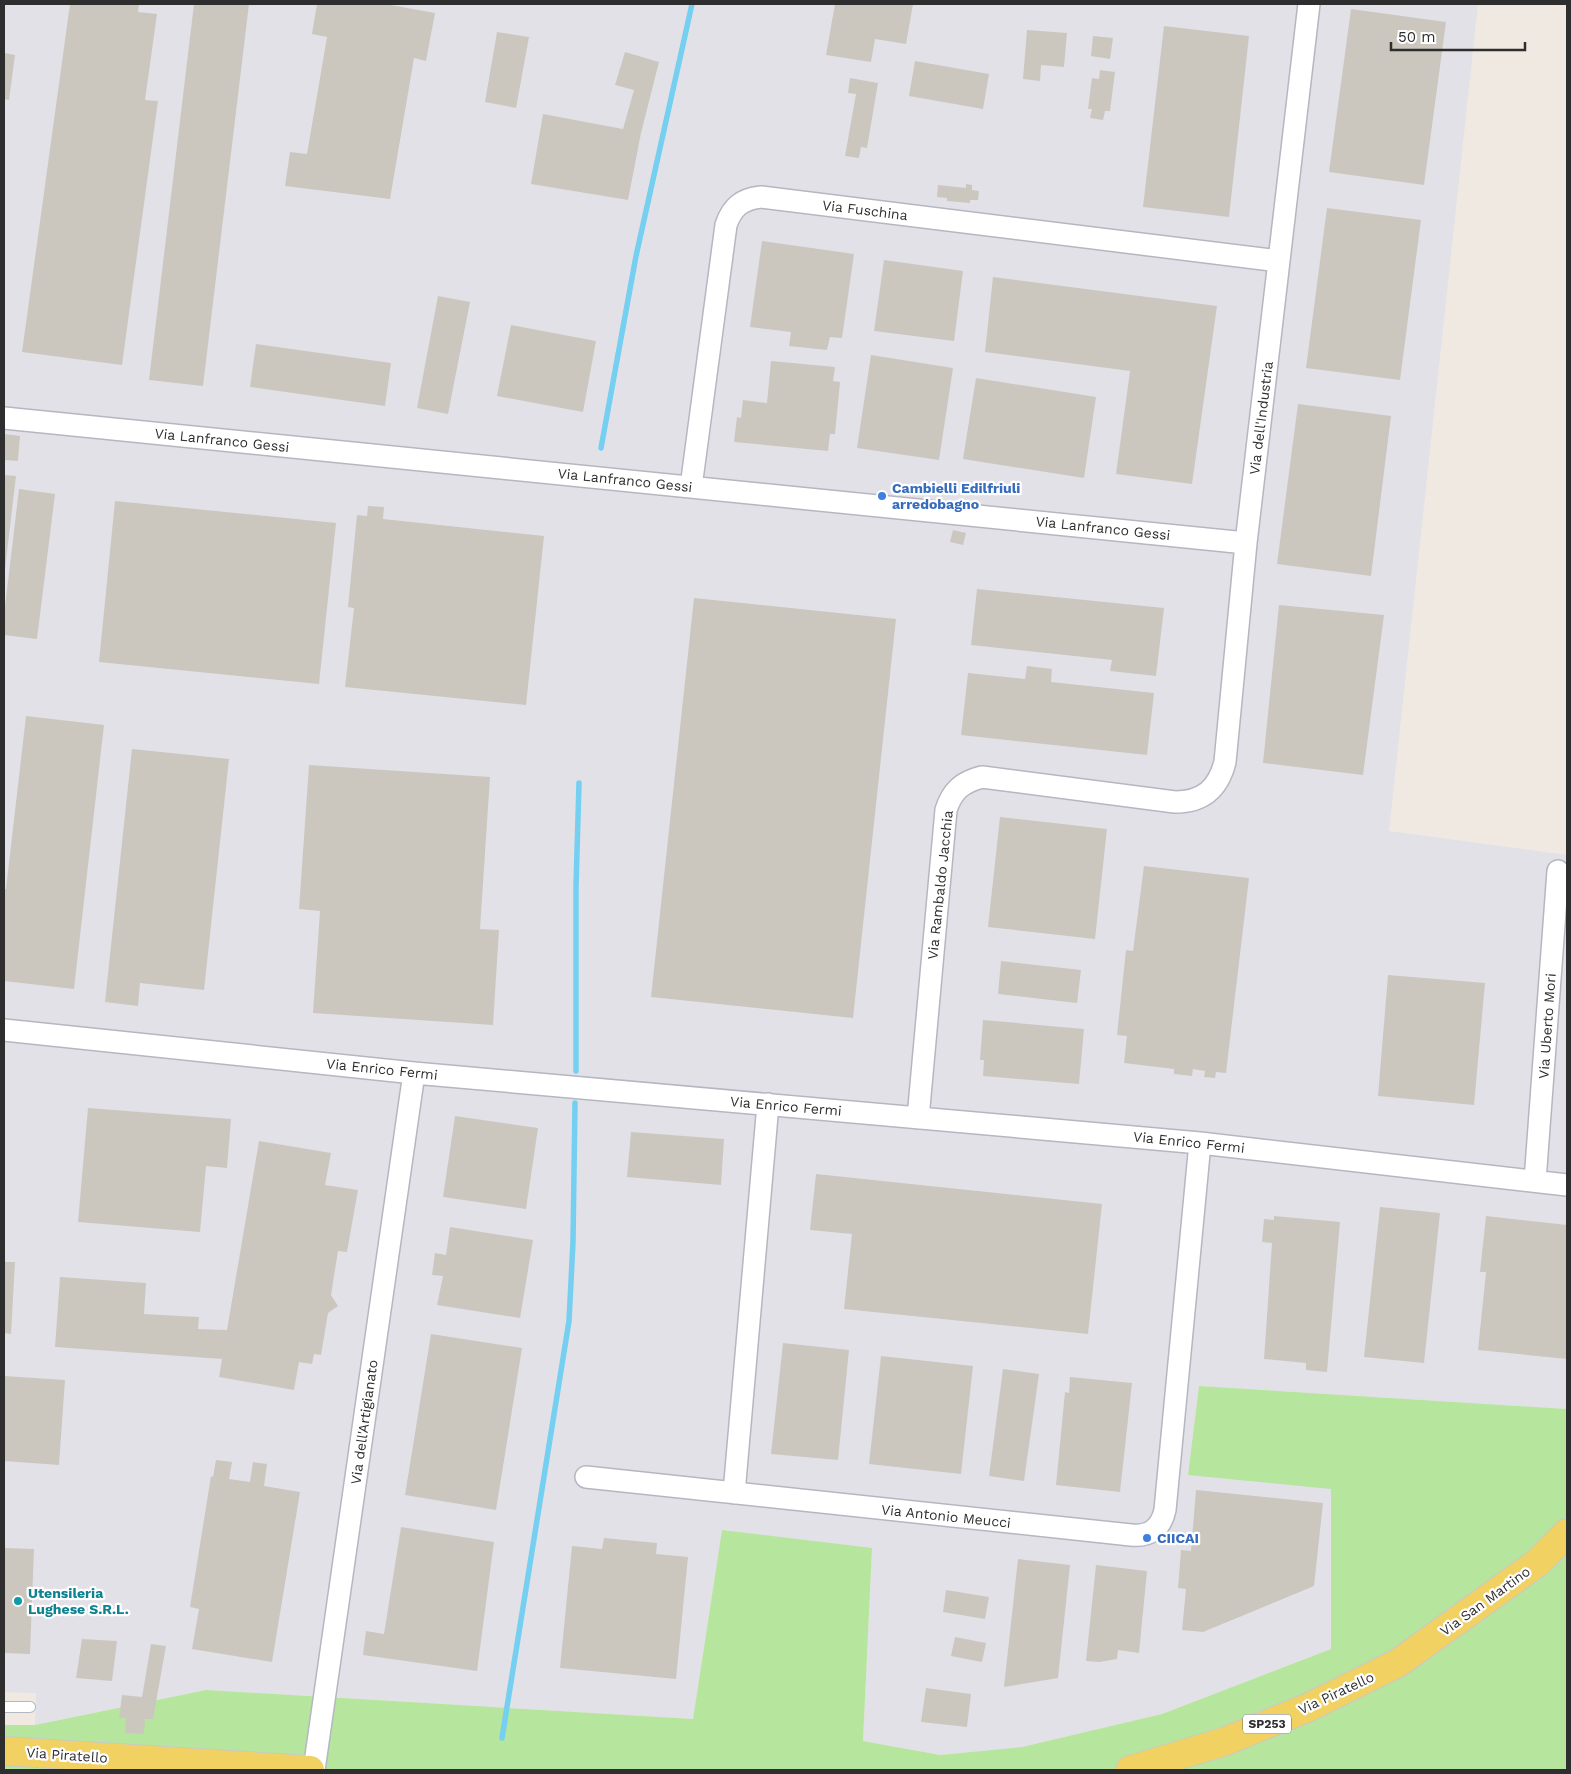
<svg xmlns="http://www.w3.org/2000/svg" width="1571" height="1774" font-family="'Work Sans',sans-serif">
<rect width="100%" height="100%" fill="#efe9e1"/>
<path fill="#e3e1e8" d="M4,4H1478L1389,831L1567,855V1409L1199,1386L1188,1474L1331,1488V1649L1162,1714L1022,1747L940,1755L863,1741L872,1549L722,1530L693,1719L206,1690L35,1725L36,1693L4,1692Z"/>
<path fill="#b6e59e" d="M1199,1386L1567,1409V1770H4V1725H35L206,1690L693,1719L722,1530L872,1548L863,1741L940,1755L1022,1747L1162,1714L1331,1649V1489L1188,1475Z"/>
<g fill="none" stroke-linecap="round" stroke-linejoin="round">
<path stroke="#75cff0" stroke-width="5.5" d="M601,448L636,256L692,4
M576,1071V886L579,783
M502,1738L569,1321L573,1242L575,1103"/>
</g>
<path fill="#cbc7bf" d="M70,4H139L138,12L157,14L145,100L158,101L122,365L22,352Z
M194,4H249L203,386L149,380Z
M317,4H385L435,13L426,61L414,58L390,199L285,186L290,152L307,154L327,37L312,34Z
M835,4H913L906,44L875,39L871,62L826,55Z
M1351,9L1446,22L1424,185L1329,172Z
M1164,26L1249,36L1229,217L1143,207Z
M1027,30L1067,33L1064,67L1041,65L1040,81L1023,79Z
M497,32L529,37L516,108L485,102Z
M1093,36L1113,38L1110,59L1091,56Z
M625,52L659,62L641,133L628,200L531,184L543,114L623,129L634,90L615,85Z
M4,53L15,55L9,100L4,99Z
M915,61L989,74L983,109L909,96Z
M1100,70L1115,72L1110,111H1105L1103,120L1090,118L1092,109H1088L1092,78L1099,79Z
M850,78L878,83L867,148L861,147L859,158L845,156L856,94L848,93Z
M966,184L972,185V190L979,191L978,200H970V203L947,201V198L937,197L938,185L966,188Z
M1327,208L1421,220L1400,380L1306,368Z
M762,241L854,254L842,338L830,337L827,350L789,346L791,332L750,327Z
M884,260L963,271L954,341L874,331Z
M993,277L1217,306L1192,484L1116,474L1130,371L985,352Z
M438,296L470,302L448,414L417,408Z
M511,325L596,341L583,412L497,396Z
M256,344L391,363L385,406L250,387Z
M871,355L953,368L939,460L857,448Z
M771,361L835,367L833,381L840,382L835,434H830L828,451L734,442L737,417L741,418L743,400L767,403Z
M976,378L1096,397L1084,478L963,459Z
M1298,404L1391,416L1371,576L1277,564Z
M4,434L20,436L18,461L4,460Z
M4,475L16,476L5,569H4Z
M19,489L55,494L37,639L4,635V615Z
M115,501L336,523L319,684L99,662Z
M368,506L384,507L383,519L544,536L526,705L345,687L354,608L348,607L357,515L367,516Z
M953,530L966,533L963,545L950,542Z
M977,589L1164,608L1156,676L1110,671L1112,660L971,645Z
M694,598L896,619L853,1018L651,997Z
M1279,605L1384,615L1363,775L1263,763Z
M1027,666L1052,669L1051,682L1154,693L1147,755L961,735L968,673L1025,679Z
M26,716L104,725L74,989L4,981V889H6Z
M132,749L229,759L204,990L140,983L138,1006L105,1002Z
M309,765L490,777L480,929L499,930L493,1025L313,1013L320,911L299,909Z
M1000,817L1107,829L1095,939L988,927Z
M1144,866L1249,878L1226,1073L1216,1072L1215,1078L1204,1077L1205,1071L1193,1069L1192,1076L1174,1074V1069L1124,1063L1127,1036L1117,1035L1126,950L1133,951Z
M1001,961L1081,970L1077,1003L998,994Z
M1388,975L1485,983L1474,1105L1378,1096Z
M983,1020L1084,1029L1079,1084L983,1076L984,1060H980Z
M88,1108L231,1119L227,1168L206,1166L200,1232L78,1222Z
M455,1116L538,1128L526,1209L443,1197Z
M631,1132L724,1139L721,1185L627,1177Z
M259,1141L331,1153L325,1185L358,1190L347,1252L338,1251L331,1295L338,1306L328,1313L321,1355L314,1354L312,1364L299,1362L294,1390L219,1377L222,1359L55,1347L60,1277L146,1283L144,1314L199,1317L198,1329L227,1330Z
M816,1174L1102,1204L1088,1334L844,1309L852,1234L810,1230Z
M1380,1207L1440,1213L1424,1363L1364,1357Z
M1274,1216L1340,1222L1327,1372L1306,1370V1363L1264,1359L1272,1243L1262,1242L1264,1219L1274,1220Z
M1486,1216L1567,1225V1359L1478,1350L1486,1272H1480Z
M450,1227L533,1240L520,1318L437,1305L443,1276L432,1275L435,1253L446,1255Z
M4,1262H15L11,1334L4,1333Z
M431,1334L522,1348L496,1510L405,1495Z
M783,1343L849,1350L838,1460L771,1454Z
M881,1356L973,1366L961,1474L869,1464Z
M1003,1369L1039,1374L1024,1481L989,1476Z
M4,1376L65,1380L59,1465L4,1461Z
M1070,1377L1132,1383L1120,1492L1056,1485L1065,1392L1069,1393Z
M216,1460L232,1462L229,1479L250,1482L253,1462L267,1464L264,1486L300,1492L272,1662L192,1649L199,1609L190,1607L211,1476L213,1477Z
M1196,1490L1323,1503L1314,1586L1203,1632L1182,1630L1186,1589L1178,1588L1181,1550L1191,1551Z
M401,1527L494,1542L477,1671L363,1655L366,1631L384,1634Z
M604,1538L657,1543L656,1554L688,1557L676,1679L560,1668L572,1546L602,1549Z
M4,1548L34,1549L30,1654L4,1653Z
M1018,1559L1070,1565L1058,1678L1004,1687Z
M1096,1565L1147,1571L1139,1653L1118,1650L1117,1659L1099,1662L1086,1661Z
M946,1590L989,1597L985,1619L943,1612Z
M955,1637L986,1643L982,1662L951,1656Z
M82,1639L117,1641L112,1681L76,1678Z
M151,1644L166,1646L153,1719H145L144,1734L125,1733L126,1718H119L122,1695L142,1697Z
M926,1688L971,1694L967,1727L921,1722Z"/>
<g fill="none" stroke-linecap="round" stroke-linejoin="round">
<defs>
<path id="lane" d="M4,1707H30"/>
<path id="street" d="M4,418L1246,543
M691,487L726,225C732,207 742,199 761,197L1279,261
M4,1030L414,1073L1200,1143L1567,1185
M918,1118L946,810C952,791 962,782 982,777L1175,802C1203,802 1218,789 1225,762L1246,543L1309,4
M1535,1181L1558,871
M586,1477L1131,1535C1150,1537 1161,1528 1165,1510L1200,1143
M734,1493L768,1104
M314,1770L414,1073"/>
<path id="primary" d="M4,1751L310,1770
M1130,1770L1223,1742L1307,1708L1398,1663L1537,1563L1567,1533"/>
</defs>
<use href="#lane" stroke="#b4b7c1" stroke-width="12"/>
<use href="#street" stroke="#b4b7c1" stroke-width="24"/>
<use href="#primary" stroke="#c9c9c9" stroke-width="30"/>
<use href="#lane" stroke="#fff" stroke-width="10"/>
<use href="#street" stroke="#fff" stroke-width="21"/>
<use href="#primary" stroke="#f2d163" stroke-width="28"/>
</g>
<g fill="#3f7fe0" stroke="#fff" stroke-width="2">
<circle cx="882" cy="496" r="5"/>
<circle cx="1147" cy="1538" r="5"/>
</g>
<circle fill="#0f9aa8" stroke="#fff" stroke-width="2" cx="18" cy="1601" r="5"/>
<g text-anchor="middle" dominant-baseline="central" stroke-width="4.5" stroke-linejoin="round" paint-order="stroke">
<rect fill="#fff" stroke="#6d6d6d" stroke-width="1" x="1243" y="1714.5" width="48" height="19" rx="4"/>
<g font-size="12" font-weight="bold" fill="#2e2e2e">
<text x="1267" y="1724">SP253</text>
</g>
<g font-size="14" fill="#2e2e2e" stroke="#fff">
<text transform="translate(865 210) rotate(7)">Via Fuschina</text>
<text transform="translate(1261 418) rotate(-83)">Via dell'Industria</text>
<text transform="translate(222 440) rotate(6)">Via Lanfranco Gessi</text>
<text transform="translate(625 480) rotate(6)">Via Lanfranco Gessi</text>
<text transform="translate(1103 528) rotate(6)">Via Lanfranco Gessi</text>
<text transform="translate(940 885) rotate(-84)">Via Rambaldo Jacchia</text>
<text transform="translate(1547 1026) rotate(-86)">Via Uberto Mori</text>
<text transform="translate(382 1069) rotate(6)">Via Enrico Fermi</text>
<text transform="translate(786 1106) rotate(5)">Via Enrico Fermi</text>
<text transform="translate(1189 1142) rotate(6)">Via Enrico Fermi</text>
<text transform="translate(364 1422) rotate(-82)">Via dell'Artigianato</text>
<text transform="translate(946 1516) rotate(6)">Via Antonio Meucci</text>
<text transform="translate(1485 1601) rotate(-36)">Via San Martino</text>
<text transform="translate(1336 1693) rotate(-25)">Via Piratello</text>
<text transform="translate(67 1755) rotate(4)">Via Piratello</text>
</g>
<g font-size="14" font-weight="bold" fill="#366cbe" stroke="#fff" text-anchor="start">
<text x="892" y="488">Cambielli Edilfriuli<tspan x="892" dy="16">arredobagno</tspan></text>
<text x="1157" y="1538">CIICAI</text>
</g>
<g font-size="14" font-weight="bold" fill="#0d838f" stroke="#fff" text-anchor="start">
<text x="28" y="1593">Utensileria<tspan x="28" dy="16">Lughese S.R.L.</tspan></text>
</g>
</g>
<rect width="1571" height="1774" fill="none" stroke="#2e2e2e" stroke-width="10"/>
<path d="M1391 42v8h134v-8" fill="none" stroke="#2e2e2e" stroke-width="2.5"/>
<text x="1398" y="42" font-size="15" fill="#2e2e2e" stroke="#ffffff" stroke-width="4" paint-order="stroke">50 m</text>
</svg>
